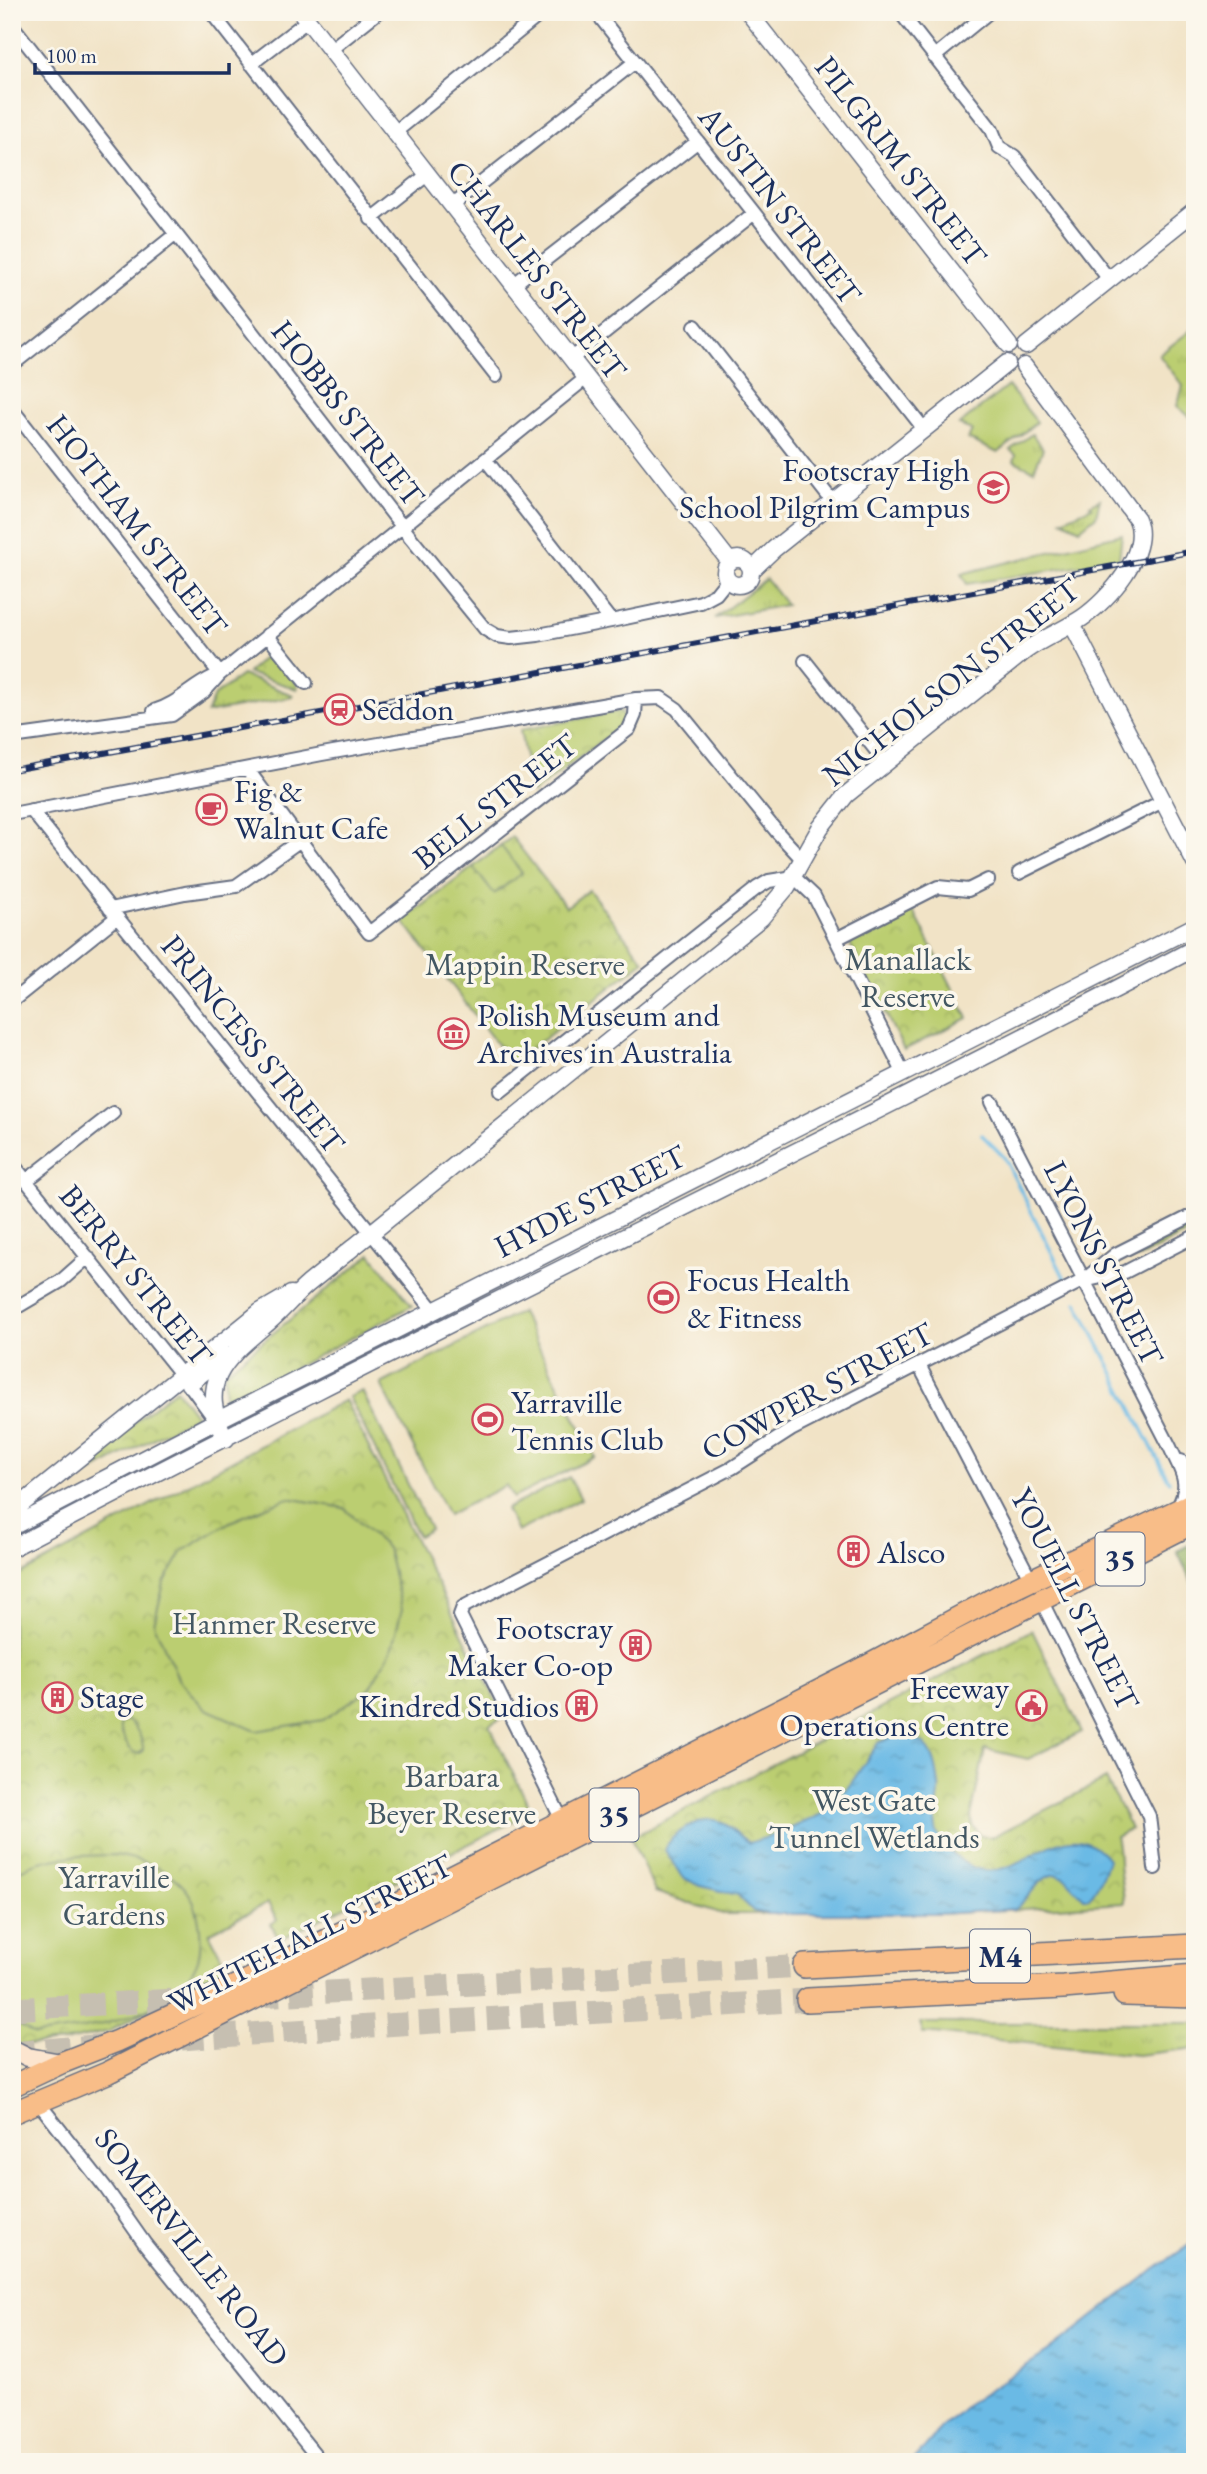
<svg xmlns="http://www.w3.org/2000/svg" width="1207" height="2474" font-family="'EB Garamond',serif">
<defs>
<pattern id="grass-tufts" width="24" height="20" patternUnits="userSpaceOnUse" patternTransform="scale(1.75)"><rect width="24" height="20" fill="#bbce71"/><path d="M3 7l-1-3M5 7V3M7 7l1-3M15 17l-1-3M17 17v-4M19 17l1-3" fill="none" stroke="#a0b164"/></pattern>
<pattern id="forest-crowns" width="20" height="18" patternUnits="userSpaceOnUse" patternTransform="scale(1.75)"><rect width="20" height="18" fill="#94b163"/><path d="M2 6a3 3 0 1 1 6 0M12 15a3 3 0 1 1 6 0" fill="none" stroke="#789055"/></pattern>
<pattern id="park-crowns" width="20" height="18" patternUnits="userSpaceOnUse" patternTransform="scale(1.75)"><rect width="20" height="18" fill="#bbce71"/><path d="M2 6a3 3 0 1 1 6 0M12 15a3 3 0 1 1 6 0" fill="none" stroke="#a0b164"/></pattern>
<pattern id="water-ripples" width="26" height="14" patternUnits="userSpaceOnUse" patternTransform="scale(1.75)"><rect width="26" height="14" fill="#6abae5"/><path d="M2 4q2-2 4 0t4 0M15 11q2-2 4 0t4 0" fill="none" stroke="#5698bd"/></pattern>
</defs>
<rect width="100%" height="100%" fill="#fbf7ec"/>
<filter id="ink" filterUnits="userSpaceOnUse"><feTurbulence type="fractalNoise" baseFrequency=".0143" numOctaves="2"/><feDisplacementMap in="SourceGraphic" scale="14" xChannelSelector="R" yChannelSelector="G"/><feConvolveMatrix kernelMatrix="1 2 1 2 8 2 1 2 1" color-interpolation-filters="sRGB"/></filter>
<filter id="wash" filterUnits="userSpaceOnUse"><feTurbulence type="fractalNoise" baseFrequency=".00686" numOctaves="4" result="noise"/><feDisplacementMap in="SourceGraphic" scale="28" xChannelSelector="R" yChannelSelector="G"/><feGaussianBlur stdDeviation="1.57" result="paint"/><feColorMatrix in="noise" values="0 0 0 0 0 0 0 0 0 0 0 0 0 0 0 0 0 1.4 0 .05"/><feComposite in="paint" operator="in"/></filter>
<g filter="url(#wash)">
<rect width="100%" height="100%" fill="#f1e3c6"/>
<path fill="url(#grass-tufts)" stroke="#6b7e68" stroke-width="2" d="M1195,327V413L1190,417L1177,406L1183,386L1159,355Z
M1032,434L1043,449L1034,470L1014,461L1016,455L1010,450Z
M1100,499L1096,516L1080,529L1062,520L1092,507L1090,505Z
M766,579L786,605L715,618Z
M242,675L293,695L292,697L207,713L214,696Z
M362,1391L430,1529L418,1536L349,1397Z
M920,2023H1195V2048L1137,2055L934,2033L923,2034Z"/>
<path fill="url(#forest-crowns)" stroke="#587060" stroke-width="2" d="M1195,1542V1589L1177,1551Z"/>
<path fill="url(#park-crowns)" stroke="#6b7e68" stroke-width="2" d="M270,651L298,686L297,689L248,673Z
M621,711L625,719L622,725L532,794L520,730Z
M512,837L566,907L589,890L644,961L512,1064L403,921Z
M911,906L968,1018L904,1050L847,938Z
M1195,1218V1229L1139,1258H1133L1130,1255L1133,1250Z
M371,1254L412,1306L224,1405L225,1372Z
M176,1389L196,1416L36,1501Z
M345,1400L504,1717L489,1725L532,1812L279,1940L271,1924L277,1920L268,1903L209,1933L227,1967L110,2031L64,2042L18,2046L12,2040V1579Z
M1032,1630L1082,1732L1028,1759L985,1749L971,1816L972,1825L981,1836L992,1837L1106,1779L1131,1829L1116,1837C1120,1850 1118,1861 1120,1873C1121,1884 1124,1892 1124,1903L939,1914H723L655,1892L631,1838Z"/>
<path fill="#bbce71" stroke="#6b7e68" stroke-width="2" d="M1008,386L1037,422L998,453L968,439L972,430L959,425Z
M1122,534L1119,559L967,584L961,574Z
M501,846L522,873L494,894L473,867Z
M521,1312L595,1457L513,1498L506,1485L448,1515L381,1384Z
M569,1477L581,1499L517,1532L506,1509Z
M288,1498L344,1508L387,1548L402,1609L391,1651L369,1689L323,1720L256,1731L204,1708L179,1680L154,1624L164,1583L183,1551L230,1522Z
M126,1720C136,1724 143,1739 143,1750L139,1754C128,1752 121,1735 120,1724Z
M115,1855C139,1859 165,1867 182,1885C199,1901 204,1938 198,1960C194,1972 181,1986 172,1994C134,2022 80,2030 35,2035L12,2021V1875C41,1854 81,1856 115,1855Z"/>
<path fill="url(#water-ripples)" stroke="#4274a2" stroke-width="2" d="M893,1737C921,1737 932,1744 937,1772C938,1779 940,1786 939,1793C938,1806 932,1823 938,1835C944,1847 953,1855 963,1862C1016,1899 1061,1800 1108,1859C1104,1874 1099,1886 1089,1898H1084L1065,1878L1055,1874C1035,1879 1031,1899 1014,1909L939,1914H769L753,1911L738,1895L700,1886L682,1877L665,1850C670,1834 699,1817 716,1820C727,1822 740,1837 749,1843L781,1833L824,1813L850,1785L878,1743Z
M1195,2241V2452L1182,2462H912L942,2427L969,2403L1049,2351L1157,2267Z"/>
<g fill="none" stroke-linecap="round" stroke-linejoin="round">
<path stroke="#6abae5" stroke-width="3.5" d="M982,1135L1004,1157L1066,1281
M1077,1302L1169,1481"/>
</g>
</g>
<g filter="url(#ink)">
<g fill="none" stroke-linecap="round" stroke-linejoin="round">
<path stroke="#c6bfb1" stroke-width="23" stroke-dasharray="23 11" stroke-linecap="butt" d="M257,1996L805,1966
M12,2009L212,1998
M12,2053C277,2029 542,2016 808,2000"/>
<defs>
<path id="minor" d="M211,12L496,376
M596,12L924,429
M900,12L992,130L999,147L1014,156L1108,278
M12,25L229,302L411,538L485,629L497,636L511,638L538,635L611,621L701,602L716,594L728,579
M330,50L378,12
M934,57L989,12
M251,64L307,21
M394,133L543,12
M452,206L635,62
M371,219L427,175
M513,285L697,142
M695,326L833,502
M571,359L753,214
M12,365L176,234
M12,409L220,674
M486,460L611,621
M267,635L306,683
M805,661L886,763
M154,711C178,704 191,687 213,677
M12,737L172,715L204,692L220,674L586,378
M248,770L369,933L629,729L635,715L636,699
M31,810L434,1311
M12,814L322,754L636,699L661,698L677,709L777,832L803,860
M1019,873L1163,801
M110,909L185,893L236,886L299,841
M836,939L938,887L968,890L988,880
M12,1001L117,917
M501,1091L757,888L769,881L794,877L814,896L904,1074
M992,1102L1170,1447C1181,1472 1192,1482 1177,1509
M12,1163L189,1384L216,1421
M26,1181L113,1113
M1088,1280L1125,1272L1195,1236
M12,1310L61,1281L88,1257
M919,1365L1031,1580
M1181,1461L1195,1476
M1041,1600L1149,1816L1155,1868
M562,1820L460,1615L463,1607L732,1468L791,1430L1084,1280L1116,1254L1195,1214
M38,2102L105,2187L145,2244L321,2462"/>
<path id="tertiary" d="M301,12L730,562
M748,12L1009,345
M1026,346L1195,211
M725 572a13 13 0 1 1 26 0a13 13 0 1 1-26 0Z
M751,571L774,549L1007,363
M1072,624L1195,863
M189,1384L225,1355
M226,1439C195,1381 227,1358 269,1322C283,1310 294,1296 308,1284L761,918L787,887L820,828L846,795L1025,651C1043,638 1064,630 1082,618C1108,600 1151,553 1137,519L1024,366
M12,1512L260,1312L291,1294
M12,1527L216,1421L1195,926
M12,1548C403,1342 803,1153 1195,948"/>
<path id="secondary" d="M12,2049L28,2057L61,2063"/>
<path id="primary" d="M12,2086L61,2063L117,2041L246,1981L856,1672L1002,1594L1195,1502
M12,2113L107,2073L1195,1522"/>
<path id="motorway" d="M805,1966L1195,1946
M1125,1994L1195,1996
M808,2000L1063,1987L1195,1976"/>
</defs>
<use href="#minor" stroke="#666e82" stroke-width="16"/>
<use href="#tertiary" stroke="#666e82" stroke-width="19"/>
<use href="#secondary" stroke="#666e82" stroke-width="21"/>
<use href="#primary" stroke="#666e82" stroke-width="24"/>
<use href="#motorway" stroke="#666e82" stroke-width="26"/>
<use href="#minor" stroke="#fff" stroke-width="12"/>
<use href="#tertiary" stroke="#fff" stroke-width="16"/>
<use href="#secondary" stroke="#fce5cf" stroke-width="18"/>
<use href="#primary" stroke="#f8bd88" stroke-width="21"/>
<use href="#motorway" stroke="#f8bd88" stroke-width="23"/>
<defs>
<path id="rail" d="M12,770L1195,551"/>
</defs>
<use href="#rail" stroke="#1b2f5e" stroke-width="6"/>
<use href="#rail" stroke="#fbf7ec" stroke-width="3.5" stroke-dasharray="10" stroke-linecap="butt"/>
</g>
</g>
<defs>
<symbol id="school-ring" viewBox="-11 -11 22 22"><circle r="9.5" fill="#fbf7ec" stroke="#d1495b" stroke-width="1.5"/><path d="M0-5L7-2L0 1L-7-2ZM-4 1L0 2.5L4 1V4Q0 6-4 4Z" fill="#d1495b"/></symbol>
<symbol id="station-ring" viewBox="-11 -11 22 22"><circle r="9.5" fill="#fbf7ec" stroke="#d1495b" stroke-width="1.5"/><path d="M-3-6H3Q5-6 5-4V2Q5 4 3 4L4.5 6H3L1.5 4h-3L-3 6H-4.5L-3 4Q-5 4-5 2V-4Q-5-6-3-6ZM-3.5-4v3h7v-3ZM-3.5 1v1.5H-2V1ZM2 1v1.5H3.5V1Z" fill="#d1495b"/></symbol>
<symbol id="cafe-ring" viewBox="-11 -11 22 22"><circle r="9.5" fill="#fbf7ec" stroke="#d1495b" stroke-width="1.5"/><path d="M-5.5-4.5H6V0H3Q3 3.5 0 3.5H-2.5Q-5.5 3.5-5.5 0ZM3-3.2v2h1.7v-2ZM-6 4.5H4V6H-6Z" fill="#d1495b"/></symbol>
<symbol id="museum-ring" viewBox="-11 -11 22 22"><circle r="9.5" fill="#fbf7ec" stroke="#d1495b" stroke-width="1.5"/><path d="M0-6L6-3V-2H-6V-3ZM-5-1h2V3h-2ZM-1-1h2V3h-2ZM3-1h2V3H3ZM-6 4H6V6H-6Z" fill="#d1495b"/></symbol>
<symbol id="stadium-ring" viewBox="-11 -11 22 22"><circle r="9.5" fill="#fbf7ec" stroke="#d1495b" stroke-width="1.5"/><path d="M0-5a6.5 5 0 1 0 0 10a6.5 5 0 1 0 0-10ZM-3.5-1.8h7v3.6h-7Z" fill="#d1495b"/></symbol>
<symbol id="building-ring" viewBox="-11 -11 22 22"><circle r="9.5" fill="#fbf7ec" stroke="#d1495b" stroke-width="1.5"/><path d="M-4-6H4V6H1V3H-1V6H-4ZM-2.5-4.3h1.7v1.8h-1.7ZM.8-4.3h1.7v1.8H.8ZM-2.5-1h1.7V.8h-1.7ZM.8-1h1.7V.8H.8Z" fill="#d1495b"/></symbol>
<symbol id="civic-ring" viewBox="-11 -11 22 22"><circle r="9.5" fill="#fbf7ec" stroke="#d1495b" stroke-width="1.5"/><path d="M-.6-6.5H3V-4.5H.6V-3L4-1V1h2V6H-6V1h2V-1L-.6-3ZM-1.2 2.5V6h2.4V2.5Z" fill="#d1495b"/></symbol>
</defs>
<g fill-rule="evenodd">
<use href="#school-ring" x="976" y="470" width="35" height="35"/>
<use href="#station-ring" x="322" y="692" width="35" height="35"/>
<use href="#cafe-ring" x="194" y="792" width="35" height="35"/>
<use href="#museum-ring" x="436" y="1016" width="35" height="35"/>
<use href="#stadium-ring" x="646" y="1280" width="35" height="35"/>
<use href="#stadium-ring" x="470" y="1402" width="35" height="35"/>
<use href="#building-ring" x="836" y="1534" width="35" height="35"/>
<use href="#building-ring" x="618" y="1628" width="35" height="35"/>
<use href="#building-ring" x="40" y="1680" width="35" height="35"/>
<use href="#building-ring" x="564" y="1688" width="35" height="35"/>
<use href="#civic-ring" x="1014" y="1688" width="35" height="35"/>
</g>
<g text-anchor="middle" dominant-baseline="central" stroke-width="7" stroke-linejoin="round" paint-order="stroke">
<g fill="#fbf7ec" stroke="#5e6b89" stroke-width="2">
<rect x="1095.5" y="1532.5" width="49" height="53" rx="5"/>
<rect x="589.5" y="1788.5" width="49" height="53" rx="5"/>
<rect x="970" y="1929.5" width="60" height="53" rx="5"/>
</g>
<g font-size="30" font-weight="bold" fill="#1b2f5e">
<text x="1120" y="1559">35</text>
<text x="614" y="1815">35</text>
<text x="1000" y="1956">M4</text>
</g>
<g font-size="32" fill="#1b2f5e" stroke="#fbf7ec">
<text transform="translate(901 161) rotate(52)">PILGRIM STREET</text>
<text transform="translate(780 205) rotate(52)">AUSTIN STREET</text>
<text transform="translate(537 270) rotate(52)">CHARLES STREET</text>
<text transform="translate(348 413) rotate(52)">HOBBS STREET</text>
<text transform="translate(137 525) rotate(52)">HOTHAM STREET</text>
<text transform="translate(951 682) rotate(-38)">NICHOLSON STREET</text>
<text transform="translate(495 801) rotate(-38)">BELL STREET</text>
<text transform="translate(253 1044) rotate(51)">PRINCESS STREET</text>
<text transform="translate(590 1201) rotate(-27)">HYDE STREET</text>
<text transform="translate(1104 1263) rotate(63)">LYONS STREET</text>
<text transform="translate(136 1275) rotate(51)">BERRY STREET</text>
<text transform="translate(817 1391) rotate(-28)">COWPER STREET</text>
<text transform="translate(1075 1599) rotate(63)">YOUELL STREET</text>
<text transform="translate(310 1934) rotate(-27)">WHITEHALL STREET</text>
<text transform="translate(192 2247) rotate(52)">SOMERVILLE ROAD</text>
</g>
<g font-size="32" fill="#1b2f5e" stroke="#fbf7ec" text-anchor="start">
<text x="970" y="470" text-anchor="end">Footscray High<tspan x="970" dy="37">School Pilgrim Campus</tspan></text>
<text x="362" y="709">Seddon</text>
<text x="234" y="791">Fig &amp;<tspan x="234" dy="37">Walnut Cafe</tspan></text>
<text x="477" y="1015">Polish Museum and<tspan x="477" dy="37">Archives in Australia</tspan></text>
<text x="687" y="1280">Focus Health<tspan x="687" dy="37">&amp; Fitness</tspan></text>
<text x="511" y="1402">Yarraville<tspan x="511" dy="37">Tennis Club</tspan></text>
<text x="877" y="1552">Alsco</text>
<text x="613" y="1628" text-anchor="end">Footscray<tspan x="613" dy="37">Maker Co-op</tspan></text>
<text x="1009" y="1688" text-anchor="end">Freeway<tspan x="1009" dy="37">Operations Centre</tspan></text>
<text x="80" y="1697">Stage</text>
<text x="559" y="1706" text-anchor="end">Kindred Studios</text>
</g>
<g font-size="32" fill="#435763" stroke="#fbf7ec">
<text x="908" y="959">Manallack<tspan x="908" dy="37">Reserve</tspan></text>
<text x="525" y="964">Mappin Reserve</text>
<text x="274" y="1623">Hanmer Reserve</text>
<text x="452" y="1776">Barbara<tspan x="452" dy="37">Beyer Reserve</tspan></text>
<text x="874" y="1800">West Gate<tspan x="874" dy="37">Tunnel Wetlands</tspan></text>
<text x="114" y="1877">Yarraville<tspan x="114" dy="37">Gardens</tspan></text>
</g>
</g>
<rect width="1207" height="2474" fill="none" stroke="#fbf7ec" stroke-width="42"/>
<path d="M35 63v10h194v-10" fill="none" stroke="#1b2f5e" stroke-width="3.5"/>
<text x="46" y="63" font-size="21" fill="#1b2f5e" stroke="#fbf7ec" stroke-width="5" paint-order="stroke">100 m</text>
</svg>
